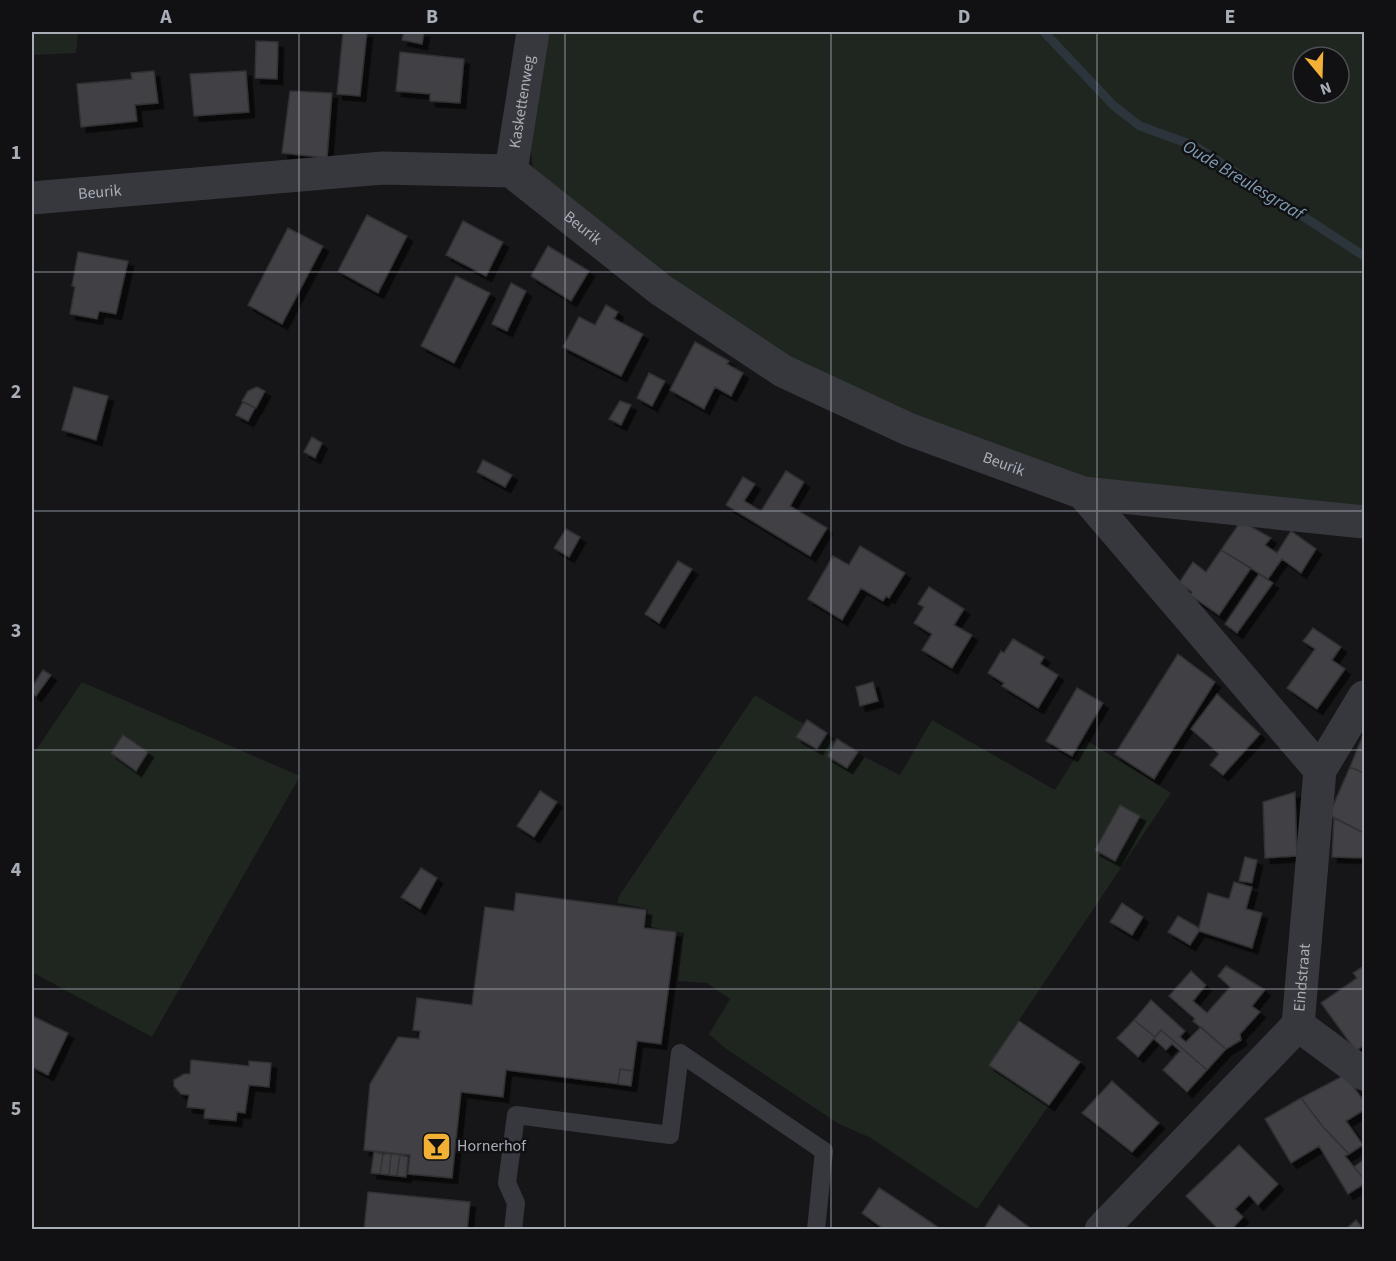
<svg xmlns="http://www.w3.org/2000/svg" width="1396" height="1261" font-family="'Source Sans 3',sans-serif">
<defs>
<filter id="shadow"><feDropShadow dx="5.5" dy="5.5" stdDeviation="0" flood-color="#0009"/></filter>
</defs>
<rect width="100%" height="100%" fill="#161618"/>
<path fill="#1e261f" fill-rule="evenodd" d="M33,32H78L76,53L32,55Z
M550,32H1364V512L1084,480L918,420L798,363L670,283L537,180C521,138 538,75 550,32ZM1303,57H1339V93H1303Z
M82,682L300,776L152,1037L32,972V756Z
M755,695L829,739L900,775L932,720L1055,790L1086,740L1171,793L989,1065L1049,1105L977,1209L871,1138L839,1124L725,1048L709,1034L730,999L707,983L678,981L684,933L646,926L648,909L617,903L619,896Z"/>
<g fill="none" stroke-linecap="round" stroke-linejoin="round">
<path stroke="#2c353c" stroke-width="9" d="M1044,32L1114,106L1140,126L1195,146L1364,256"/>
</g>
<path fill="#404145" stroke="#303034" stroke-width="1.5" filter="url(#shadow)" d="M343,32H367L360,96L337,94Z
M404,32H424L422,44L402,40Z
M256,41L278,42L277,79L255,78Z
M400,52L464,59L460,103L430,101V94L396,91Z
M154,71L158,103L135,105L137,121L81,127L77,84L132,79L131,73Z
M246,71L249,112L194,116L190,74Z
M290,91L332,93L327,158L282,153Z
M367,215L407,236L378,293L338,271Z
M463,221L503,242L486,276L446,255Z
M288,228L323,246L282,324L248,305Z
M548,246L589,271L571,301L531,276Z
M78,252L128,261L116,314L99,311L97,319L70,314L75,287L72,286Z
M456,276L490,293L454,363L421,346Z
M511,283L526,291L507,331L492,324Z
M606,305L618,312L614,319L643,334L621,376L563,347L579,317L595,325Z
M695,342L729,361L727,364L743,373L731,396L715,387L704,409L670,390Z
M649,373L665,381L652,406L637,398Z
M74,387L108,396L96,440L62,430Z
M257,387L265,391L256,408L242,401L248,391Z
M620,401L631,405L621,425L609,419Z
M243,402L255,408L248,421L236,415Z
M312,437L322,443L315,458L304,452Z
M483,460L512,475L505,487L477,472Z
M786,471L804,482L790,506L827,528L810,556L726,505L743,477L755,484L744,501L761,511Z
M1241,521L1271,538L1265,545L1277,553L1291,531L1316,549L1301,573L1282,559L1268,579L1221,550Z
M566,529L580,537L569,557L554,548Z
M860,546L905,573L889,598L886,596L883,601L861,588L842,620L808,599L833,556L849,565Z
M1221,550L1251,568L1219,615L1190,595L1192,592L1179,583L1193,562L1206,572Z
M678,561L692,569L659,623L645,614Z
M1259,574L1273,583L1237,633L1225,624Z
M929,587L964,609L954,625L972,635L952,668L922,650L932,634L914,623L924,607L918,604Z
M1313,628L1341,647L1332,660L1345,669L1317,709L1287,688L1315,649L1303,641Z
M1013,639L1044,657L1040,664L1058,675L1038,708L1002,686L1004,683L988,673L1001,651L1004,653Z
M1178,654L1215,682L1154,779L1115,754Z
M43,670L51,675L36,696L32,693V687Z
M873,682L878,701L860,706L856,687Z
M1077,688L1103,703L1072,756L1046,741Z
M1217,694L1260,734L1223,775L1210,765L1219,754L1191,729Z
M807,720L827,733L817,749L796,737Z
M1364,733V773L1350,767Z
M123,735L148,752L136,771L111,753Z
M837,739L858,752L847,768L827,756Z
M1350,767L1364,773V833L1329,815Z
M540,791L557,802L534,837L517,826Z
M1295,792L1297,856L1265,858L1263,802Z
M1120,805L1140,816L1115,861L1095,850Z
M1334,818L1364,833V858L1332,857Z
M1245,857L1257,860L1252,883L1239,881Z
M421,868L437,878L420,909L401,897Z
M1234,882L1252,887L1246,909L1262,913L1252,948L1199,931L1190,945L1168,932L1178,916L1199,928L1208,893L1229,899Z
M516,893L646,910L644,928L676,932L661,1044L637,1041L633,1071L620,1069L618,1084L506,1070L503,1097L461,1092L452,1178L408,1174L410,1155L364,1150L370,1084L398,1037L419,1039L420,1031L413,1030L417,998L472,1005L485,907L514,911Z
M1122,903L1143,917L1132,935L1110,922Z
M1226,966L1265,990L1252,1006L1260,1012L1240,1034L1241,1040L1226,1049L1193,1021L1195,1019L1169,996L1191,971L1206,985L1193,1001L1207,1013L1230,987L1218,976Z
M1364,966V1045L1356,1051L1321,1003L1357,978L1353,973Z
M1151,1000L1185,1031L1180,1037L1186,1042L1201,1027L1226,1049L1207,1070L1161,1030L1155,1037L1134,1020Z
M32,1016L68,1033L48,1075L32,1067Z
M1134,1020L1155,1037L1138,1057L1117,1038Z
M1019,1021L1080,1062L1049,1105L989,1065Z
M1161,1030L1207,1070L1187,1092L1163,1070L1180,1051L1172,1044L1166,1050L1154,1039Z
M191,1060L249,1066V1061L271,1063L269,1087L249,1085L245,1113L237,1112L236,1121L204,1118L205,1109L187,1107L189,1095L181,1094L174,1086V1080L184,1074H190Z
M620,1069L633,1071L631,1086L618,1084Z
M1345,1075L1364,1101V1110L1346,1121L1363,1145L1349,1154L1323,1127L1301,1098Z
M1112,1081L1159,1123L1132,1152L1082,1113Z
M1301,1098L1323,1127L1349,1154L1345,1156L1364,1179V1184L1348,1194L1319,1146L1291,1163L1265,1119Z
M1239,1145L1278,1184L1258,1205L1249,1195L1235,1209L1243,1217L1231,1230H1219L1186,1196Z
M374,1152L383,1154L380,1174L371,1173Z
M383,1154H391L389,1175L380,1174Z
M391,1154L400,1155L397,1176L389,1175Z
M400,1155L408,1157L406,1177L397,1176Z
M1362,1161L1364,1164V1179L1354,1167Z
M879,1188L890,1195L942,1230H885L862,1213Z
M368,1192L470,1202L467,1230H364Z
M999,1205L1033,1230H983Z
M1356,1220L1364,1230H1345Z"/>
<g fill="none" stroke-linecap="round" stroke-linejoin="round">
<path stroke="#37383d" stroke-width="18" d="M513,1230L516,1203L507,1183L516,1115L670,1135L680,1053L824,1151L816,1230"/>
<g stroke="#37383d" stroke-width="33">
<path id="s1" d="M511,171L533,32"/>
<path id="s2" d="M32,198L383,168L511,171L661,290L783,371L908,429L1083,493L1364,522"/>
<path d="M1083,493L1320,770"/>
<path d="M1298,1025L1364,1074"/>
<path id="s3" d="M1101,1230L1298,1025L1320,770L1364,697"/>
</g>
</g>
<path fill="none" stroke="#a8adb8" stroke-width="1.5" stroke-opacity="0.55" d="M299,32V1230M565,32V1230M831,32V1230M1097,32V1230M32,272H1364M32,511H1364M32,750H1364M32,989H1364"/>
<defs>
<symbol id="bar-square" viewBox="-11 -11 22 22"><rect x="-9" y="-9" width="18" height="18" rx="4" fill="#f2b134" stroke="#111113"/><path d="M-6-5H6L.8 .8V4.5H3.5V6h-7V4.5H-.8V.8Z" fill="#111"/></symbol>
</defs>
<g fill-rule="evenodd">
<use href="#bar-square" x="420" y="1130" width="33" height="33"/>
</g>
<g text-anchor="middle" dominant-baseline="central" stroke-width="5" stroke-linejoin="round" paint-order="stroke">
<g font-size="16" fill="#a8adb8" stroke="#111113">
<text stroke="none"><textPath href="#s1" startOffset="70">Kaskettenweg</textPath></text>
<text stroke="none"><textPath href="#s2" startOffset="68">Beurik</textPath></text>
<text stroke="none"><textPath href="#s2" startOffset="572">Beurik</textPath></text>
<text stroke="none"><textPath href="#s2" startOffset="1058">Beurik</textPath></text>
<text stroke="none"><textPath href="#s3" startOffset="332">Eindstraat</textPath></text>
</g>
<g font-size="16" fill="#a8adb8" stroke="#111113" text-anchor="start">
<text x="457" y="1146">Hornerhof</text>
</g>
<g font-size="18" font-style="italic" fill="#7f9bb3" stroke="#111113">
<text transform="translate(1243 180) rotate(31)">Oude Breulesgraaf</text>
</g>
</g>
<rect width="1396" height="1261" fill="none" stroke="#111113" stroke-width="66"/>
<g transform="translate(1321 75) rotate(161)"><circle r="28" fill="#111113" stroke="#4d4f55" stroke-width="1.5"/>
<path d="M0-4.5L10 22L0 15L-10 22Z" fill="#f2b134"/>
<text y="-9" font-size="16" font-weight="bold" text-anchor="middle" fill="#a8adb8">N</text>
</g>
<rect x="33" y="33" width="1330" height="1195" fill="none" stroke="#a8adb8" stroke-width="2"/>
<g font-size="20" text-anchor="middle" font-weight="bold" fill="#a8adb8">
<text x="166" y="23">A</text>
<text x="432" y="23">B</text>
<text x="698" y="23">C</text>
<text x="964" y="23">D</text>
<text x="1230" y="23">E</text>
<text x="16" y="159">1</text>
<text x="16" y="398">2</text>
<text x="16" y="637">3</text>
<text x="16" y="876">4</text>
<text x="16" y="1115">5</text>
</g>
</svg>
